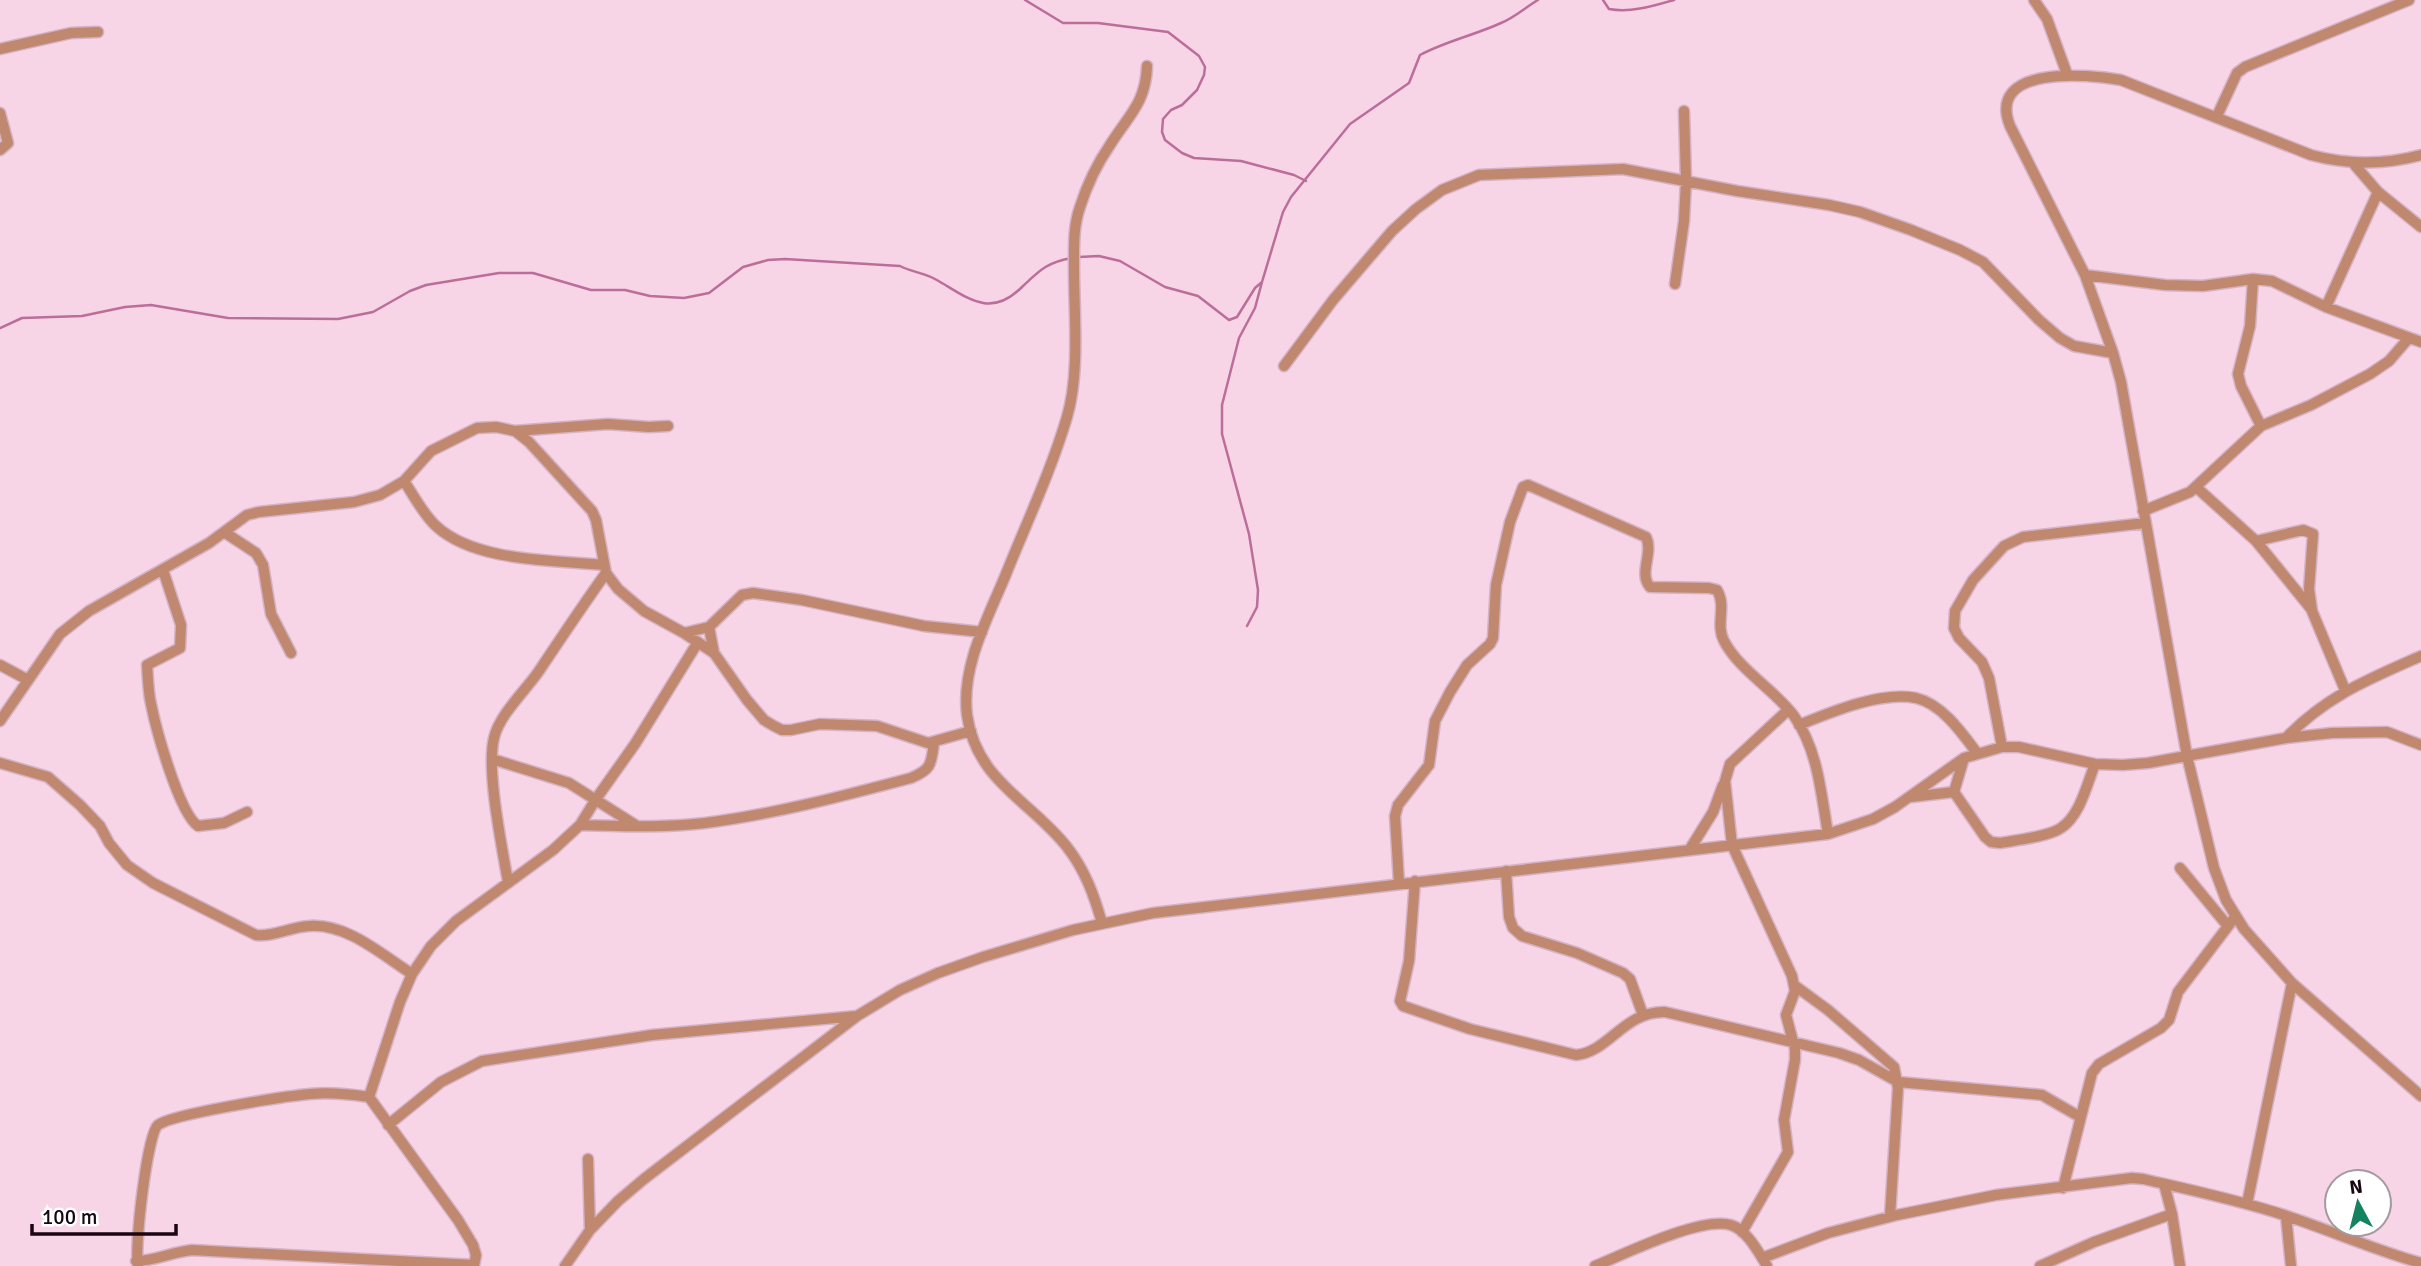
<svg xmlns="http://www.w3.org/2000/svg" width="2421" height="1266" font-family="Signika,sans-serif">
<rect width="100%" height="100%" fill="#f8d4e7"/>
<g fill="none" stroke-linecap="round" stroke-linejoin="round">
<path stroke="#bb6e9a" stroke-width="2.5" d="M1025,0L1063,23H1098L1168,32L1199,56L1205,67L1204,75L1197,90L1182,105L1171,110L1163,119L1162,132L1165,140L1182,153L1194,158L1241,161L1294,175L1306,181
M1603,0L1609,9C1631,13 1653,6 1674,0
M1079,257L1099,256L1120,261L1165,287L1198,296L1229,320L1237,317L1255,288L1262,282L1283,212L1291,197L1350,124L1409,83L1420,55C1446,41 1475,35 1501,23C1514,18 1526,7 1538,0
M0,328L22,318L82,316L125,307L151,305L228,318L338,319L373,312L410,291L426,285L499,273H533L591,290H625L650,296L684,298L709,293L743,267L768,260L785,259L900,266C911,272 925,273 935,279C966,296 989,320 1022,287C1039,271 1047,262 1072,258
M1247,626L1257,607L1258,590L1249,534L1222,434V405L1239,338L1255,308L1262,282"/>
<defs>
<path id="minor" d="M2034,0L2047,19L2067,74
M0,49L71,33L98,32
M0,113L8,143L0,150
M2217,116L2237,73L2245,67L2409,0
M2421,155C2384,165 2348,165 2311,155L2121,80C2087,74 1986,65 2010,126L2085,275L2113,353L2121,382L2187,756L2214,868L2226,900L2244,929L2292,983L2421,1096
M2353,163L2378,192L2421,227
M2085,275L2165,285L2203,286L2253,279L2272,281L2326,307L2421,342
M2253,279L2250,326L2238,374L2241,386L2261,426
M1675,284L1684,221L1686,181L1684,111
M2326,307L2378,192
M1284,366L1333,300L1392,231L1416,209L1442,190L1479,175L1623,169L1737,191L1829,205L1860,212L1911,230L1960,250L1983,262L2039,320L2060,338L2074,346L2113,353
M515,431L608,424L649,427L668,426
M404,481C414,496 423,514 436,526C475,562 553,560 604,565
M2196,487L2256,541L2303,530L2313,534L2309,589L2312,611L2345,690
M2143,511L2190,492L2261,426L2311,405L2370,374L2389,361L2408,339
M224,532L256,553L263,565L271,614L291,653
M2256,541L2312,610
M163,570L181,625L180,648L147,665C148,678 148,691 151,704C156,729 179,813 198,826L224,823L247,812
M709,627L714,653
M684,633L709,627L742,595L753,593L802,600L924,626L982,632
M0,665L28,680
M0,721L60,634L89,611L209,543L247,515L259,512L354,502L380,495L404,481L431,451L477,428L496,427L515,431L529,442L592,511L596,520L606,573L618,589L644,611L684,633L714,653L747,700L764,720L774,726L782,730H791L820,724L877,726L928,743L971,731
M1799,725C1831,712 1881,691 1916,698C1942,704 1962,733 1977,753
M2286,738C2326,696 2369,679 2421,656
M2002,747L1989,678L1982,662L1959,638L1954,628L1955,611L1973,580L2004,546L2023,537L2145,523
M492,759L569,783L637,826
M0,763L48,777L80,805L100,826L109,843L127,865L153,883L256,935C274,937 290,927 309,926C347,923 382,955 412,974
M1954,792L1964,758
M1911,797L1954,792L1985,837L1991,842L2000,843C2016,840 2048,837 2061,828C2080,816 2087,784 2095,764
M580,825C622,826 664,828 705,823C775,814 843,796 911,778C932,769 931,764 934,743
M1690,849L1713,812L1723,785
M2180,868L2227,925
M1506,871L1509,917L1513,928L1522,936L1577,953L1623,973L1630,979L1643,1015
M1415,881L1409,961L1400,1001L1403,1006L1470,1029L1576,1055C1609,1052 1624,1011 1665,1012L1839,1053L1859,1060L1898,1082L2042,1095L2080,1117
M508,882C502,847 486,770 494,738C499,715 526,690 539,671C561,638 583,605 606,573
M1399,883L1395,816L1398,805L1429,765L1435,721L1450,692L1467,665L1490,644L1493,638L1496,585L1510,522L1523,487L1528,485L1646,537C1654,553 1638,573 1650,587L1709,588L1717,590C1727,607 1715,624 1724,641C1739,670 1775,690 1794,716C1818,750 1821,793 1828,834
M1102,923C1094,895 1085,870 1067,847C1031,801 976,781 967,715C961,666 988,618 1006,574C1027,522 1051,471 1067,417C1080,373 1074,315 1074,269C1074,248 1073,227 1080,207C1087,185 1097,164 1110,145C1128,116 1146,103 1147,66
M1794,985L1828,1010L1894,1067L1898,1088L1890,1216
M388,1125L441,1082L482,1061L652,1035L857,1016
M588,1159L590,1230
M2164,1184L2172,1214L2180,1266
M2063,1188L2092,1073L2099,1064L2161,1028L2169,1020L2178,992L2235,917
M2247,1204L2292,983
M2286,1216L2291,1266
M1742,1232L1788,1152L1784,1120L1795,1060V1049L1786,1015L1795,991L1792,976L1732,845L1725,781L1730,764L1788,710
M1762,1258L1828,1233L1897,1215L1996,1195L2132,1178L2143,1179C2191,1190 2238,1200 2284,1215C2330,1230 2374,1250 2421,1263
M136,1261C155,1261 172,1252 192,1250L474,1265
M138,1266C134,1249 147,1134 158,1125C172,1114 287,1096 310,1094C330,1092 349,1094 369,1097
M474,1266L476,1255L473,1245L458,1220L369,1097L400,1002L412,974L431,946L456,921L553,850L580,825L596,799L635,744L698,642
M565,1266L590,1230L618,1201L644,1179L857,1016L900,990L938,973L983,957L1073,930L1153,913L1214,906L1828,834L1873,819L1895,807L1964,758L2002,747H2019L2095,764L2123,765L2148,763L2286,738L2332,733L2387,732L2421,745
M1595,1266C1625,1254 1701,1216 1731,1225C1747,1230 1759,1253 1767,1266
M2040,1266L2094,1242L2172,1214"/>
</defs>
<use href="#minor" stroke="#d4b3c5" stroke-width="13"/>
<use href="#minor" stroke="#c0886f" stroke-width="10"/>
</g>
<g transform="translate(2358 1203) rotate(353)"><circle r="33" fill="#ffffff" stroke="#a39b9f" stroke-width="2"/>
<path d="M0-5L12 26L0 18L-12 26Z" fill="#158360"/>
<text y="-10" font-size="19" font-weight="bold" text-anchor="middle" fill="#180610">N</text>
</g>
<path d="M32 1224v10h144v-10" fill="none" stroke="#180610" stroke-width="3.5"/>
<text x="42" y="1224" font-size="21" fill="#180610" stroke="#ffffff" stroke-width="5" paint-order="stroke">100 m</text>
</svg>
